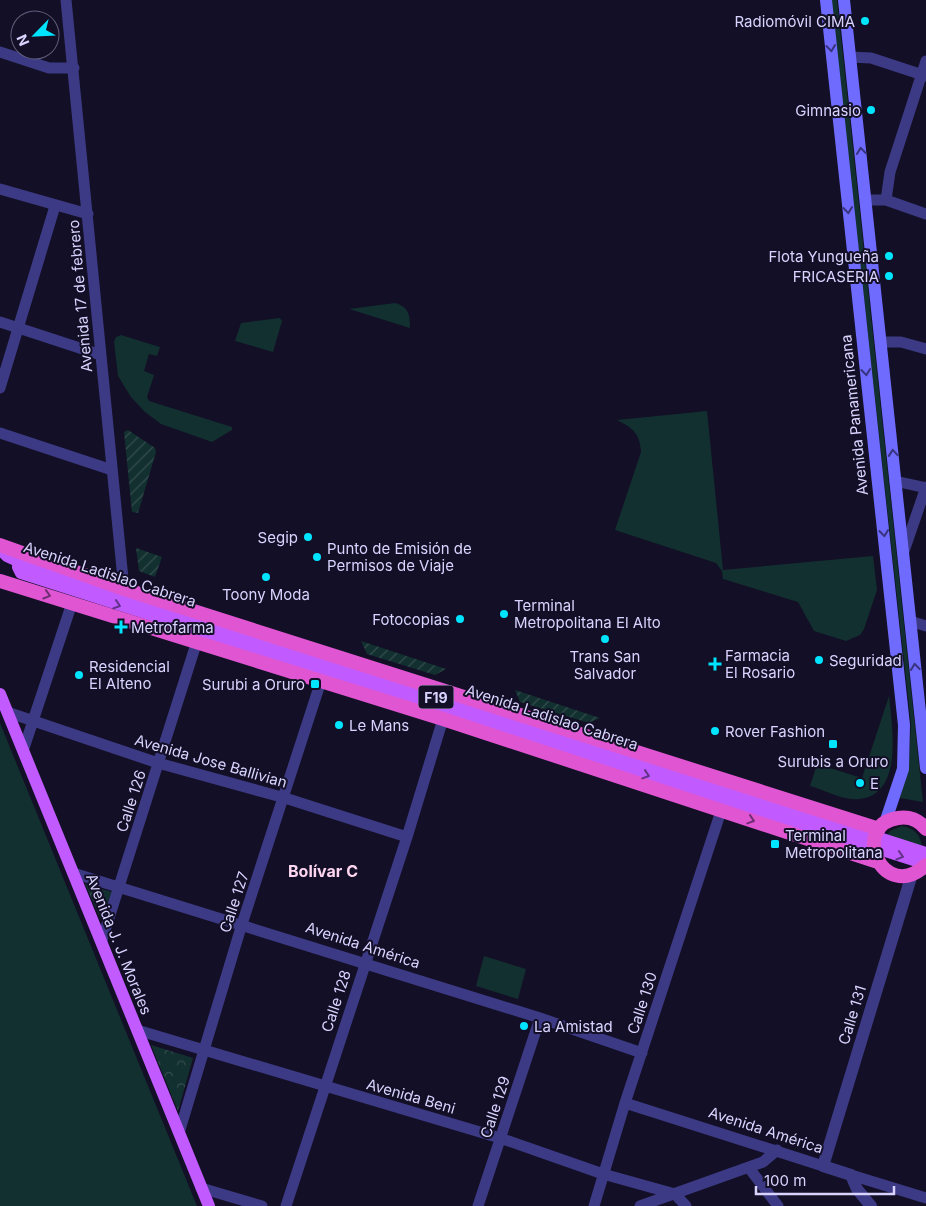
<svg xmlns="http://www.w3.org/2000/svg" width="926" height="1206" font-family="Inter,sans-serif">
<defs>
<pattern id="forest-crowns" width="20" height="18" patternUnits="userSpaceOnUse" patternTransform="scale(1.25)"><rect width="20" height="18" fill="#12302f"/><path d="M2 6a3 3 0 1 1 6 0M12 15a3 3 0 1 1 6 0" fill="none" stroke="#344d4e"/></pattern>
<pattern id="garden-furrows" width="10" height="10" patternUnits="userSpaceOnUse" patternTransform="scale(1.25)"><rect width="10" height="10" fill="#12302f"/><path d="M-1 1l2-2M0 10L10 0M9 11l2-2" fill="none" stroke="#344d4e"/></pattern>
</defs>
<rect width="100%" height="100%" fill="#130f26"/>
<path fill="#12302f" d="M831,0H837L923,802L900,798L909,762L911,724Z
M395,303C409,307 410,315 410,328L349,309Z
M280,318L282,321L273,352L235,341L241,323Z
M121,335L160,347L157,356L149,354L144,371L154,375L147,397L149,401L232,427V430L212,442L161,424L145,412L131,397L118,376L114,342L116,337Z
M707,411L723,570L873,556L877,590L864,629L860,635L846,641L814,631L798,602L723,579L722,571L716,563L615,530L641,452C640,434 633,428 617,420Z
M889,696C892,726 904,795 859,799C844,801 824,790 810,786L817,764L862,778Z
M0,723L197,1206H0Z
M902,826C914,828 921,835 922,847L886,837L890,831Z
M484,956L526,969L518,999L476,986Z"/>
<path fill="url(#forest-crowns)" d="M85,884L112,892L101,920Z
M151,1045L193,1058L178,1111Z"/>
<path fill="url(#garden-furrows)" d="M128,430L155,448L156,452L138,513L132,512L124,432Z
M136,548L162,557L155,577L139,571Z
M361,641L446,669L435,675L367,654Z
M515,690L600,718L589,723L520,702Z"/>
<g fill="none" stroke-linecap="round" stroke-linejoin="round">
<path stroke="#3d3a85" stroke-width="11" d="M66,0L124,589
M0,52L49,68H74
M850,57L871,58L926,76
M0,189L88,214
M866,200H886L926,214
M886,200L890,172L926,61
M0,322L101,355
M882,342H901L926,349
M0,388L55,206
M0,433L112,470
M895,481L926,488
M903,554L926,487
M910,621L926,626
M7,712L158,763L285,798L407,837
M23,751L72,603
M73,873L540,1018L642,1053
M102,940L197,641
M137,1030L500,1138L603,1174L675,1194L686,1206
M625,1103L823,1166
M179,1133L242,924L321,681
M749,1168L778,1206
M851,1175L926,1198
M201,1188L262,1206
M286,1206L407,837L443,719
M478,1206L540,1018
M594,1206L625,1103L721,811
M640,1206L763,1162L777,1150"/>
<path stroke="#3d3a85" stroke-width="12" d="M871,1206L857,1189L851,1175L823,1166L912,874"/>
<path stroke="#6f6bff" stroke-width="12" d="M826,0L904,725L903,769L885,823
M844,0L926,768"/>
<path stroke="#c25bff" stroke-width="12" d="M0,549L7,556L22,563L926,853
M22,563L18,567L21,573L926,864
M0,694L209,1206"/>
<path stroke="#e055d1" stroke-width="14" d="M0,545L124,589L879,829
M0,581L443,719L878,862
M926,829C919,820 909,816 898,818C849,825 883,905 926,865"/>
</g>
<defs><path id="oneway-chevron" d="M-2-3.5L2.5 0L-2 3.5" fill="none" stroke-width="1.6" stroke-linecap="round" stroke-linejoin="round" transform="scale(1.25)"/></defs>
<g stroke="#38347d">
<use href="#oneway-chevron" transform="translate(831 48) rotate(84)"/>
<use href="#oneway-chevron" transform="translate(861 151) rotate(-96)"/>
<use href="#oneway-chevron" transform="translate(848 210) rotate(84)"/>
<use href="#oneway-chevron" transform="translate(866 372) rotate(84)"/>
<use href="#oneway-chevron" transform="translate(893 453) rotate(-95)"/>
<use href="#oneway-chevron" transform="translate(884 533) rotate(84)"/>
<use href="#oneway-chevron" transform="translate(915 667) rotate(-96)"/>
</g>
<g stroke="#6f2e73">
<use href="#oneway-chevron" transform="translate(47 595) rotate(17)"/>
<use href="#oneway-chevron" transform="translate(751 820) rotate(18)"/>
</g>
<g stroke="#623188">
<use href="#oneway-chevron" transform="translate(117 605) rotate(18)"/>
<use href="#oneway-chevron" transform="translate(646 775) rotate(18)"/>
<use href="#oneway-chevron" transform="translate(900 856) rotate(17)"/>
</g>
<g fill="#00e5ff" stroke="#130f26" stroke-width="2">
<circle cx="865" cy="21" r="5"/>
<circle cx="871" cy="110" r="5"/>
<circle cx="889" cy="256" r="5"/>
<circle cx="889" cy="276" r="5"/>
<circle cx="308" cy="537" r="5"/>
<circle cx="317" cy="557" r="5"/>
<circle cx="266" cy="577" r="5"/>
<circle cx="504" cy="614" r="5"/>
<circle cx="460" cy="619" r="5"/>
<path d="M118.5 619.5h5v5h5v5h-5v5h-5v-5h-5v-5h5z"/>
<circle cx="605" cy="639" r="5"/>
<circle cx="819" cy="660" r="5"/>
<path d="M712.5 656.5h5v5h5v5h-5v5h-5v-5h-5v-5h5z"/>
<circle cx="79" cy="675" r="5"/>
<rect x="310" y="679" width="10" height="10" rx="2.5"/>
<circle cx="339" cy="725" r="5"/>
<circle cx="715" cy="731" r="5"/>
<rect x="828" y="739" width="10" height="10" rx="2.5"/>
<circle cx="860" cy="783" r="5"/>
<rect x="770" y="839" width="10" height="10" rx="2.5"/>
<circle cx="524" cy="1026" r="5"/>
</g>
<g text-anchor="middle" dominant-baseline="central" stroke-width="4" stroke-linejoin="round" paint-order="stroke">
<rect fill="#130f26" stroke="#9e99be" stroke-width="1" x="418.5" y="685.5" width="35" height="23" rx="4"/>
<g font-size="14" font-weight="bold" fill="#d9d4ff">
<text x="436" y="697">F19</text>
</g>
<g font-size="15" fill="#d9d4ff" stroke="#130f26" text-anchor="start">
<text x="855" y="21" text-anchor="end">Radiomóvil CIMA</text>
<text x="861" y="110" text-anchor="end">Gimnasio</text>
<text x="879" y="256" text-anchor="end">Flota Yungueña</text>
<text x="879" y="276" text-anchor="end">FRICASERIA</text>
<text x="298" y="537" text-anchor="end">Segip</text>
<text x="327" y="548">Punto de Emisión de<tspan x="327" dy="17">Permisos de Viaje</tspan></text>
<text x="266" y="594" text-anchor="middle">Toony Moda</text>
<text x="514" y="605">Terminal<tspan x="514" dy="17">Metropolitana El Alto</tspan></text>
<text x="450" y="619" text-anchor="end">Fotocopias</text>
<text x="131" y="627">Metrofarma</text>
<text x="725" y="655">Farmacia<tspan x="725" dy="17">El Rosario</tspan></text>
<text x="605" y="656" text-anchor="middle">Trans San<tspan x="605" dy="17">Salvador</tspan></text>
<text x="829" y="660">Seguridad</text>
<text x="89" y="666">Residencial<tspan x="89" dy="17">El Alteno</tspan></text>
<text x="305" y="684" text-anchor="end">Surubi a Oruro</text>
<text x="349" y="725">Le Mans</text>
<text x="725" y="731">Rover Fashion</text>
<text x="833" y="761" text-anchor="middle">Surubis a Oruro</text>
<text x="870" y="783">E</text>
<text x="785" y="835">Terminal<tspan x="785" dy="17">Metropolitana</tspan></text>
<text x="534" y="1026">La Amistad</text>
</g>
<g font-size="15" fill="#d9d4ff" stroke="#130f26">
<text transform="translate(80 296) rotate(-95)">Avenida 17 de febrero</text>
<text transform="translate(854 415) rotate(-96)">Avenida Panamericana</text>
<text transform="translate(110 574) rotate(18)">Avenida Ladislao Cabrera</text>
<text transform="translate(552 717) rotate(18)">Avenida Ladislao Cabrera</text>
<text transform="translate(211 761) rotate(16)">Avenida Jose Ballivian</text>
<text transform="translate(131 801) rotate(-72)">Calle 126</text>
<text transform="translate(234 902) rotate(-72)">Calle 127</text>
<text transform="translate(119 944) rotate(68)">Avenida J. J. Morales</text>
<text transform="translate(363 945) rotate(18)">Avenida América</text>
<text transform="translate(336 1001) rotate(-72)">Calle 128</text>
<text transform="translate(642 1003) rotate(-72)">Calle 130</text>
<text transform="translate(852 1015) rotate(-73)">Calle 131</text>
<text transform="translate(411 1096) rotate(16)">Avenida Beni</text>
<text transform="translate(495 1107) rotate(-72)">Calle 129</text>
<text transform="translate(766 1130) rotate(18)">Avenida América</text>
</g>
<g font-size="16" font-weight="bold" fill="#ffd6f0" stroke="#130f26">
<text x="323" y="871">Bolívar C</text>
</g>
</g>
<g transform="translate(35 35) rotate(246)"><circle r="24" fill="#130f26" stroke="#625e7d"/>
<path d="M0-4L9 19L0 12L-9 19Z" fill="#00e5ff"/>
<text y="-8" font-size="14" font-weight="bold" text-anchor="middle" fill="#d9d4ff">N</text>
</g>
<path d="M756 1186v8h138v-8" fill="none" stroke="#d9d4ff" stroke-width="2.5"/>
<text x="764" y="1186" font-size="15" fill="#d9d4ff" stroke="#130f26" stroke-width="4" paint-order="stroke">100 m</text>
</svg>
